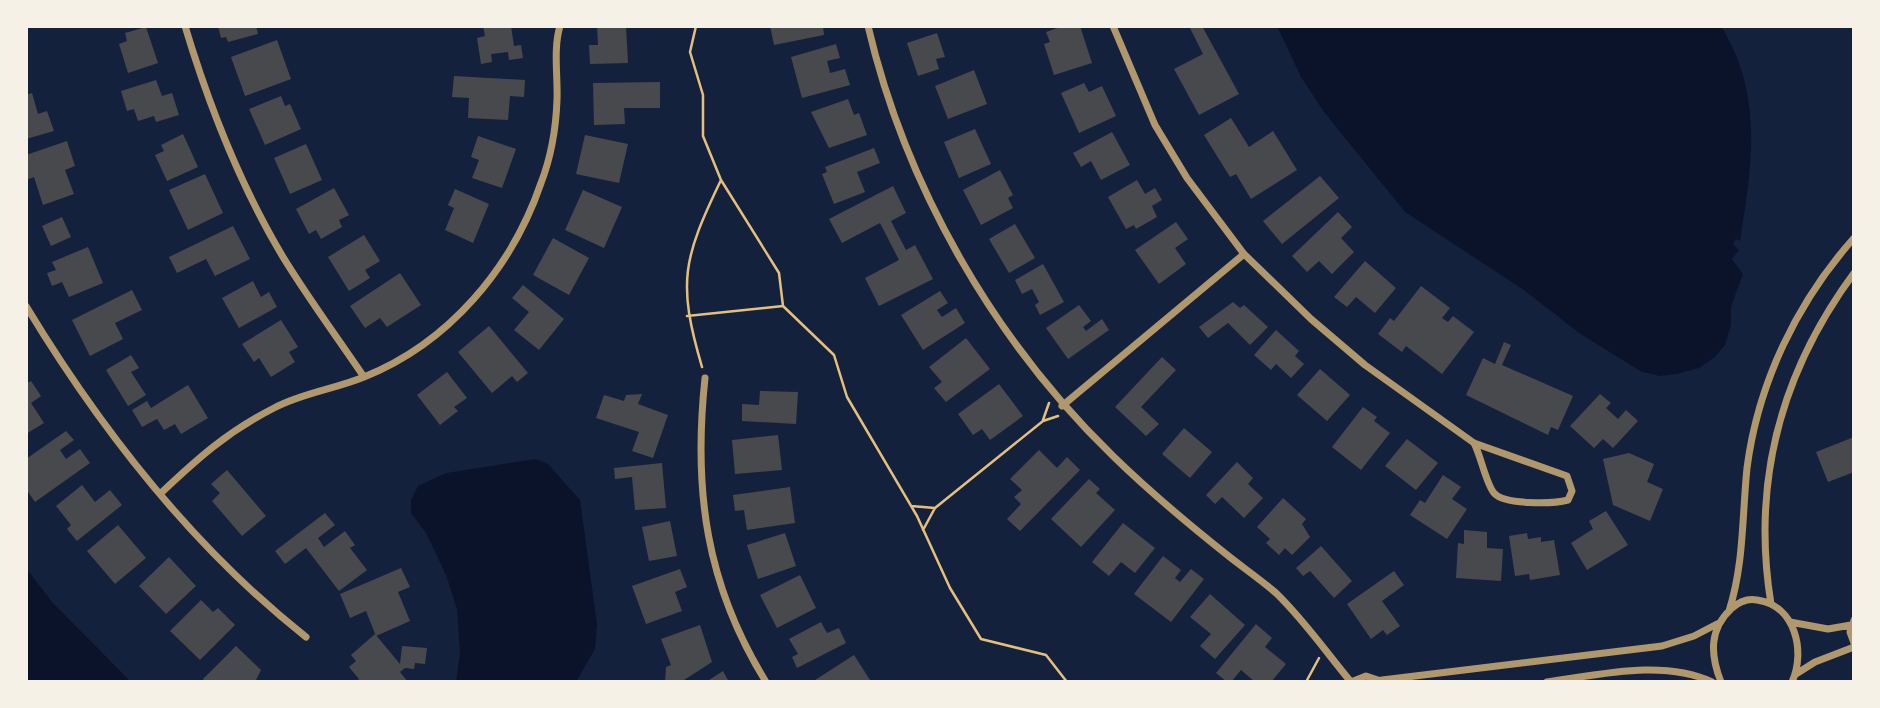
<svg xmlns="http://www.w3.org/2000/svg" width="1880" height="708" font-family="'Fira Sans',sans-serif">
<rect width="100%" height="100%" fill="#14213d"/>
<path fill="#0b132b" d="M1277,26H1721C1764,96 1752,164 1740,241L1736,239L1733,244L1739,250L1732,259L1743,274L1731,307V325L1725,345L1715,357L1699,368L1677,374L1660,376L1642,372L1579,333L1524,290L1405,212L1324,112L1301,77Z
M536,459L548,464L580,500L597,624L595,649L576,682H456L460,653L457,609L446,575L426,533L411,513V500L418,486L446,473Z
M26,568L52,602L131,682H26Z"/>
<path fill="#48494c" d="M218,26H256L258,34L228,42L226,37L221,38Z
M483,26H511L514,46L521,45L523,58L509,60L508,52L491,54L492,62L481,64L477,38L485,36Z
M597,26H626L628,63L590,64L589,45H598Z
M770,26H823L824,35L774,45Z
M1063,26H1080L1092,63L1054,75L1044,44L1050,42L1046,32Z
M1189,26H1202L1239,94L1199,115L1174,69L1203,54Z
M146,27L158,63L128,73L119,44L127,41L125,33Z
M937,33L945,57L936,59L939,69L918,76L907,43Z
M277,40L291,79L245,96L231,57Z
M836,44L840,58L827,61L830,73L845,69L850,85L802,98L791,57Z
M974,70L987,104L948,119L935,86Z
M454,76L525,80L524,97L510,96L508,120L468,118L469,98L452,97Z
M156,80L162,96L172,93L179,115L156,122L154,116L138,121L134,109L127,111L121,91Z
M660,82V108H624L625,124L594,125L593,83Z
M1084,83L1089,92L1102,86L1116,116L1079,133L1061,93Z
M32,93L38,114L47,111L54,131L26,139V95Z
M281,96L285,106L290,104L301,129L265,145L249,109Z
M848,99L854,115L859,113L867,135L829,148L811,112Z
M1231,118L1249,147L1273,131L1297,170L1251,199L1236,174L1230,177L1204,135Z
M975,129L991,164L959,178L944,142Z
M1112,132L1130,165L1101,180L1091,161L1081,167L1073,153Z
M183,134L198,167L167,181L155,155L164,151L161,145Z
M585,135L628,144L619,183L576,174Z
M478,136L516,149L502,188L472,178L479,160L471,157Z
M67,141L75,166L65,170L74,194L43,205L34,177L26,180V155Z
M306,144L322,180L290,194L274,158Z
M874,148L880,163L857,172L865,192L834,204L822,174L827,172L825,167Z
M1000,170L1013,195L1008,198L1013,208L981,225L963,190Z
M205,174L223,213L188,230L169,190Z
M1320,176L1339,198L1282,244L1263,221Z
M1137,180L1145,194L1155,188L1162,200L1152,206L1157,217L1136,229L1134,225L1126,229L1108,197Z
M893,186L906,213L891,221L906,250L915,245L933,279L879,306L865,278L899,260L880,223L842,243L829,219Z
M334,188L349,215L339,220L342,227L321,239L316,230L309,234L296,209Z
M455,189L489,204L473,243L445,230L454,208L448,205Z
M583,190L622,207L604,248L565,230Z
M1338,212L1352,227L1341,238L1354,252L1332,274L1319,261L1307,272L1292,256Z
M62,217L71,237L51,246L42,226Z
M1176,222L1188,239L1175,248L1186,264L1159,284L1135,250Z
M1015,224L1035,258L1009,273L989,239Z
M233,226L250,259L215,276L206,259L177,273L169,257Z
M364,235L380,261L365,270L370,278L349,291L328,257Z
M553,238L589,258L569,295L533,275Z
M88,247L103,283L69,297L62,282L52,286L47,273L56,270L52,262Z
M1365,261L1396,288L1375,313L1356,297L1347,307L1334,297Z
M1043,264L1064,302L1040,315L1035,305L1039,302L1032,289L1022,294L1015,280Z
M400,273L421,305L387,327L380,318L365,328L350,306Z
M253,281L261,297L269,292L277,307L239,328L222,298Z
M523,285L564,319L539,350L514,330L529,312L512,298Z
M1421,286L1450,308L1442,318L1448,322L1453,316L1474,332L1442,374L1406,346L1402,352L1378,334L1390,318L1394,321Z
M132,290L142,310L115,323L123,339L90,356L72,320Z
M940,291L948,303L937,310L942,317L956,308L965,323L923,350L901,315Z
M1233,302L1240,308L1244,305L1268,327L1250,345L1228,323L1208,338L1199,327Z
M1079,305L1091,321L1083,327L1086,331L1102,319L1109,330L1068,359L1046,328Z
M281,320L298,347L289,352L295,362L271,377L259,358L254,362L242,344Z
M489,326L528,373L517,382L512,376L492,393L458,352Z
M1276,330L1299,351L1295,356L1304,364L1291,378L1276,364L1271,370L1254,355Z
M966,338L990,369L946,402L934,388L942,382L929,367Z
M1504,342L1511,345L1502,365L1573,396L1558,430L1551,427L1548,435L1466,395L1483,358L1495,364Z
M131,355L139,368L131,372L146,395L128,406L106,370Z
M1162,357L1176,370L1141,407L1159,424L1146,436L1115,407Z
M1320,369L1350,395L1327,421L1297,395Z
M447,372L467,398L454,407L458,411L440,425L417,395Z
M31,381L41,396L31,403L44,423L26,434V384Z
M999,384L1023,416L990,440L982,429L973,435L958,414Z
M188,385L208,418L181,434L175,424L164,430L157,419L142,427L132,410L147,401L151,408Z
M760,391L798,392L796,424L742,421V404L759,405Z
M642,394L638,404L668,415L653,458L632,451L639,432L596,418L604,395L624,401L626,395Z
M1600,394L1611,403L1606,408L1618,419L1626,410L1638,421L1613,448L1603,439L1594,448L1570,426Z
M1363,407L1377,417L1374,421L1390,433L1361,470L1332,447Z
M1184,428L1212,452L1190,478L1162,454Z
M66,431L74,440L60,450L66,459L80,449L90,463L35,502L26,489V459Z
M778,435L782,470L735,474L732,440Z
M1854,437V472L1828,482L1816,452Z
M1407,439L1438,463L1416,490L1385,466Z
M1039,450L1057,468L1067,457L1080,470L1020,531L1007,519L1021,504L1014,497L1022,490L1010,479Z
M1629,453L1654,464L1647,482L1663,489L1650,521L1613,505L1603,459Z
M1237,462L1253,478L1248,484L1263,498L1244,518L1222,497L1215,504L1206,495Z
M662,463L666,508L635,510L632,477L615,479L614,468Z
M227,470L266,516L242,536L212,501L220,493L211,484Z
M1443,475L1461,487L1452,499L1467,509L1447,539L1410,515L1420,500L1425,503Z
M1089,479L1100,489L1096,493L1115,510L1081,547L1051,519Z
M82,485L95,502L110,490L122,505L77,541L67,529L71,525L56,506Z
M790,487L795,523L747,530L744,510L735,511L733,495Z
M1283,498L1306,519L1302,524L1310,537L1292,555L1285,548L1279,555L1266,543L1270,539L1257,527Z
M1606,511L1628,545L1587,570L1571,543L1593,529L1589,521Z
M325,513L335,525L318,538L324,547L345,531L355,545L350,548L367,570L339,591L306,548L285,564L275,551Z
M670,521L677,556L649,561L642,527Z
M1123,523L1155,548L1135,573L1121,562L1109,576L1092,562Z
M118,525L146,558L115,584L87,551Z
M1464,530L1487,532V548L1503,549L1501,581L1456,578L1458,543L1464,544Z
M785,533L796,566L758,579L747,545Z
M1527,533L1528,539L1541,537V542L1554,540L1560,575L1530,580L1529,574L1515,576L1509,536Z
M1321,546L1352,581L1334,598L1310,571L1303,576L1296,568Z
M1163,556L1181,570L1175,578L1180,582L1191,569L1204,579L1171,622L1134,594Z
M169,557L196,586L166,614L139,586Z
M401,568L410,587L398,592L410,621L376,636L366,611L350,618L340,594Z
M680,569L687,587L675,592L682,611L646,624L632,586Z
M1394,571L1404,585L1382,601L1400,626L1387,635L1383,630L1371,639L1347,604Z
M800,575L816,608L777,628L760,595Z
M1210,594L1245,625L1215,659L1200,646L1211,634L1190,617Z
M201,600L213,612L218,608L235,625L200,660L170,631Z
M821,622L827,633L839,628L846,643L797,668L792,657L798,654L789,639Z
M1256,624L1272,638L1265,647L1286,664L1271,682H1255L1241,670L1231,682H1227L1216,673Z
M700,625L712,662L681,682H665L666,667L671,665L661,639Z
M375,634L400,664L402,646L427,648L425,664L415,663L414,669L405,668L400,672L408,682H356L359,679L349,667L356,661L351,655Z
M236,646L261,670L255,682H205L203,679Z
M854,655L870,680L812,682Z
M723,671L729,682H706Z"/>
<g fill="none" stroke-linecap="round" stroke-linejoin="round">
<path stroke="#e5c07b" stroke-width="2.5" d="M696,26L690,52L703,95V136L721,180L779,273L783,306L834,355L847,397L917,516L950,588L981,639L1046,655L1067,682
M687,316L783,306
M702,367C677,282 683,259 721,180
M1043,420L1049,403
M911,506L935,508
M923,530L935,508L1043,421L1058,416
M1306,682L1319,658"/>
<path stroke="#b1986c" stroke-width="7" d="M185,26C209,106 240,185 283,257C308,298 337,337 364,377
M868,26C906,188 995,342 1114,457C1149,491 1187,523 1226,554C1242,567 1260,579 1276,593C1304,620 1326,652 1351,682
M1113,26L1155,125L1187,178L1244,254L1311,319L1365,365L1474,443L1567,476L1572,491L1568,500C1553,504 1504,505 1494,493C1486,484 1481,456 1474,443
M26,306C101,430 191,546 306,637
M705,378C693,490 706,585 766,682
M1062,406L1244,254
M160,494C198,458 227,432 274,408C302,393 335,389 364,377C449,343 512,268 541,183C551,157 556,128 557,100C558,77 553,49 560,26
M1771,604C1751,481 1781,372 1854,273
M1729,611C1744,564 1742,517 1747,468C1758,383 1797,302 1854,238
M1854,620L1850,632L1854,643
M1790,622L1828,629L1851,625
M1796,674L1815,662L1854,647
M1382,680L1662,646L1694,636L1717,624
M1351,682L1366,676L1384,682
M1547,682C1599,675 1663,659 1712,682
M1721,682C1710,654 1709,629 1732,608C1739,602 1747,598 1757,600C1795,605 1806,651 1792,682"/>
</g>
<rect width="1880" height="708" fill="none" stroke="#f6f1e7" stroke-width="56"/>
</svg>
